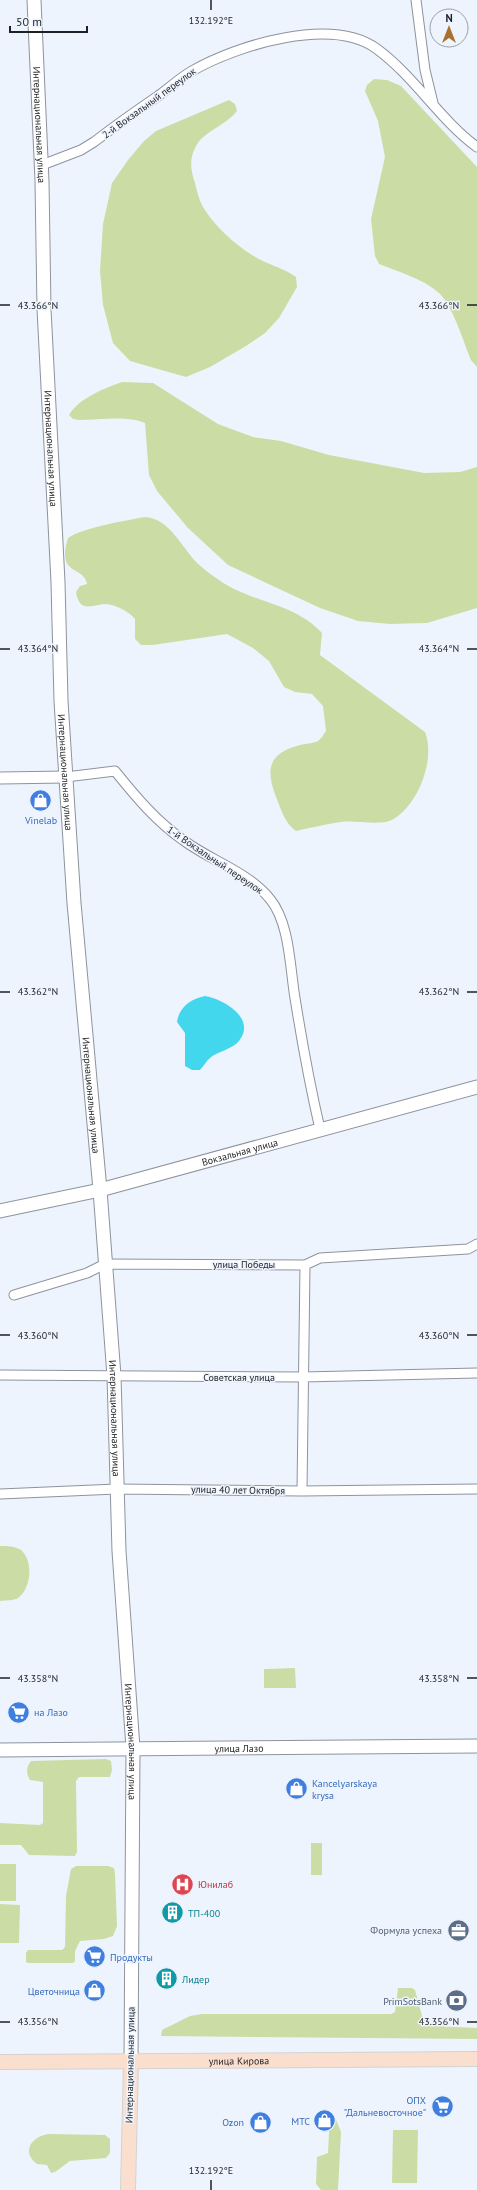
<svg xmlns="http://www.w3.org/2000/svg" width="477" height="2190" font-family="'PT Sans',sans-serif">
<rect width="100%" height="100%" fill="#eef4fe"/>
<path fill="#cbdda4" d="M374,79L387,80L401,86L477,167V367L471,360C463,341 454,309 440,294C424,279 399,272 379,264L375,256L371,219L385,157L378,121L365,91L367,85Z
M229,100L235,104L237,111C226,125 206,131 198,143C189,156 190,169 195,183C197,191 199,200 203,207C215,227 239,249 261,260C273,266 285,269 296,277L297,287L279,318L265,333L246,346L210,367L186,377L130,361L113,343L103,305L100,271L103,224L112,183L128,160L144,141L156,131Z
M122,382L153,383L218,424L253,437L281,441L329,455L424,473L460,472L477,467V608L427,623L390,624L358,621L320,608L228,565L188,528L157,491L149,475L145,423C126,415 100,420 79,420L73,419L69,415C79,398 105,388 122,382Z
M146,517C169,519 182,547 197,563C204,569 211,575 219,580C251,603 294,602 322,633L320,655L425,732C436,759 418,806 392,820C380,826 354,820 341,822C326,824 310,828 296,831C285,824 281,809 276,797C265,768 269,753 300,745C305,744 314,743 318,741C321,739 324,734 326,731L323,706L312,694L295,692L284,687L269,661L253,648L227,634L153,645H141L135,639V619C128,611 115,604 104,604C90,606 79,612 76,592L80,586L87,584C84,565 56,577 68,538C82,528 127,520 146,517Z
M0,1546C7,1546 15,1546 21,1550C34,1561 31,1589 18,1598C14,1601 5,1600 0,1601Z
M295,1668L296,1688H264V1669Z
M106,1759L111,1761L112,1770L110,1777H79L76,1781L77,1852L75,1856L29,1855L21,1845H0V1823L40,1825L43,1823V1782L30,1780C26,1774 26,1767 31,1761Z
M311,1843H322V1875H311Z
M0,1864H16V1901H0Z
M76,1866H108L114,1868L115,1874L117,1926L113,1936L104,1939L80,1941L75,1951V1961L73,1963H28L26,1962V1953L28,1950H62L65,1947L66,1896L71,1869Z
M0,1904L20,1905L19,1943H0Z
M398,1988H412L415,1990L422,2016L433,2026L477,2028V2039L161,2036L162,2030L190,2016L202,2014H391L395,2012Z
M330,2113L334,2115L341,2132L338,2190H321L316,2184L317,2157L328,2153Z
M393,2130H418L417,2183H392Z
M48,2134L105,2135L110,2139V2153L106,2158L70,2161L55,2172L51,2173L47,2165L37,2164C21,2152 31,2137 48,2134Z"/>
<path fill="#43d7ee" d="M205,996C223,999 257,1018 239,1041C233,1049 218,1051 210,1058C206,1061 204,1066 200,1070H192L185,1066V1033L177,1022C179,1007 191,999 205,996Z"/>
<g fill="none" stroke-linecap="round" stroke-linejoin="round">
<defs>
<path id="minor" d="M416,0L425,70L433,103
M42,165L81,150L94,142C115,126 136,111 158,96C169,88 180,78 192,71C237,45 332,16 377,49C415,77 440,120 477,147
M66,777L115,771C136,797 156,821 183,840C211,861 247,871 270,899C290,923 290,969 295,998C302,1042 310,1086 320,1129
M14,1295L87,1273L105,1264L305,1265L320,1258L468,1249L477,1244
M0,1375L303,1377L477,1373
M302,1491L305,1265
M0,1494L117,1489L302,1491L477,1489"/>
<path id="tertiary" d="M0,778L66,777"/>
<g id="secondary">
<path id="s1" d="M34,0L42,181L44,309L58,582L61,701L74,903L100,1190L114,1376L119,1551L133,1748L131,2062"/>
<path id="s2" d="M0,1211L100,1190L477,1087"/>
<path id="s3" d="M0,1750L477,1746"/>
</g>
<g id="primary">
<path id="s4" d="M0,2062L477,2059"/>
<path d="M128,2190L131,2062"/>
</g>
</defs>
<use href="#minor" stroke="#8e939c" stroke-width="11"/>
<use href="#tertiary" stroke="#8e939c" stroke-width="13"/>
<use href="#secondary" stroke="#8e939c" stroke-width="15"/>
<use href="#primary" stroke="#d2d2d3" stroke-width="16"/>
<use href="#minor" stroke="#fff" stroke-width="9"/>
<use href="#tertiary" stroke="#fff" stroke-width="11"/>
<use href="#secondary" stroke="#fff" stroke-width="13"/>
<use href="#primary" stroke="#fbdfce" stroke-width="14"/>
</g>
<path fill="none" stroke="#1e2024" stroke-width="1.5" d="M211,0V10M0,305H10M467,305H477M0,649H10M467,649H477M0,992H10M467,992H477M0,1335H10M467,1335H477M0,1678H10M467,1678H477M0,2022H10M467,2022H477M211,2180V2190"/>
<defs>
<symbol id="shop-disc" viewBox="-11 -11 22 22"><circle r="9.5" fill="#3f7fe0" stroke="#eef4fe"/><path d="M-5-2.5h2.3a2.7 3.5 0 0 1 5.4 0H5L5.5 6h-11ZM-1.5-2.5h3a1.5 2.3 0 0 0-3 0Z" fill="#fff"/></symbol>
<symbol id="supermarket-disc" viewBox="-11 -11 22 22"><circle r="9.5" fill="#3f7fe0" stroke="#eef4fe"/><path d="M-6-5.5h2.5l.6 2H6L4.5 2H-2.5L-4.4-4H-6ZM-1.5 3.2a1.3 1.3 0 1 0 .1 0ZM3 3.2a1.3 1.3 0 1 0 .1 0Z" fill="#fff"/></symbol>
<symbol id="hospital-disc" viewBox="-11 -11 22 22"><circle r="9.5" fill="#e0444e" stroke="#eef4fe"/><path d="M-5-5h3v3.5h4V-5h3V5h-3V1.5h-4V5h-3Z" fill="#fff"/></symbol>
<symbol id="building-disc" viewBox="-11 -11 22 22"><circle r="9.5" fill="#0f9aa8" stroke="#eef4fe"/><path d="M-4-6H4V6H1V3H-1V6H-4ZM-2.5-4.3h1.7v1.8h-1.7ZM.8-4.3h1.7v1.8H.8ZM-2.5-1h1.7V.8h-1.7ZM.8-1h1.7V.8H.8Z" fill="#fff"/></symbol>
<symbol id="office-disc" viewBox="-11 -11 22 22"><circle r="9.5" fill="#5c6f8a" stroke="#eef4fe"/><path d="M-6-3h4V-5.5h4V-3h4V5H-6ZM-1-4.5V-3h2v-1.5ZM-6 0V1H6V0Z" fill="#fff"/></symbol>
<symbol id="bank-disc" viewBox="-11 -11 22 22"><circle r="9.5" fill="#5c6f8a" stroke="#eef4fe"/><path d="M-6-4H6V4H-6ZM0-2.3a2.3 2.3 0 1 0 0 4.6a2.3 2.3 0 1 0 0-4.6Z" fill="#fff"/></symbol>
</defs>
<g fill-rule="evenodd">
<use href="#shop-disc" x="28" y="788" width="25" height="25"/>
<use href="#supermarket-disc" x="6" y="1700" width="25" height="25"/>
<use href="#shop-disc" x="284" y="1776" width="25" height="25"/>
<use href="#hospital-disc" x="170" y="1872" width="25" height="25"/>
<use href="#building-disc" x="160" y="1900" width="25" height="25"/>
<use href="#office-disc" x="446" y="1918" width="25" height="25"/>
<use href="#supermarket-disc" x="82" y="1944" width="25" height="25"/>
<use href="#building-disc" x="154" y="1966" width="25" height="25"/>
<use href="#shop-disc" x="82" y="1978" width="25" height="25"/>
<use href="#bank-disc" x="444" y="1988" width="25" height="25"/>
<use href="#supermarket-disc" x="430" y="2094" width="25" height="25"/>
<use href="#shop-disc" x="312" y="2108" width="25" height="25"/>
<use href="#shop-disc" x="248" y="2110" width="25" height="25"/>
</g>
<g text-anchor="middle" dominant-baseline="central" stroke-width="3" stroke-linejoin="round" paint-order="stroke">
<g font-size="10" fill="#1e2024" stroke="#eef4fe">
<text transform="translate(149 103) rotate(-36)">2-й Вокзальный переулок</text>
<text stroke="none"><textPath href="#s1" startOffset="125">Интернациональная улица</textPath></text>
<text stroke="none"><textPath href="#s1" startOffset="449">Интернациональная улица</textPath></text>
<text stroke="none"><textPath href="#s1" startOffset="773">Интернациональная улица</textPath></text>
<text transform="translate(215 860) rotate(34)">1-й Вокзальный переулок</text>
<text stroke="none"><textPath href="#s1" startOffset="1097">Интернациональная улица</textPath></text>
<text stroke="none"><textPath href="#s2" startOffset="247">Вокзальная улица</textPath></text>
<text x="244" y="1264">улица Победы</text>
<text x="239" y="1377">Советская улица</text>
<text stroke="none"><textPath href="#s1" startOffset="1421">Интернациональная улица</textPath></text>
<text transform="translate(238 1490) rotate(1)">улица 40 лет Октября</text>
<text stroke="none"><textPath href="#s1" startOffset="1745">Интернациональная улица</textPath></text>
<text stroke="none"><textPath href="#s3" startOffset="239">улица Лазо</textPath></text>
<text stroke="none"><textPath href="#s4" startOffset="239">улица Кирова</textPath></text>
<text transform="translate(130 2065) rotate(-89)">Интернациональная улица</text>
</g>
<g font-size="10" fill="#366cbe" stroke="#eef4fe" text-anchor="end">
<text x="41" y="820" text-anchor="middle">Vinelab</text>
<text x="34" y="1712" text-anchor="start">на Лазо</text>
<text x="312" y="1783" text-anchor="start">Kancelyarskaya<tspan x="312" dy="12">krysa</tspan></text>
<text x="110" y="1957" text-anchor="start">Продукты</text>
<text x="80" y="1991">Цветочница</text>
<text x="426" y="2100">ОПХ<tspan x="426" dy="12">"Дальневосточное"</tspan></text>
<text x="310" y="2121">МТС</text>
<text x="244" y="2122">Ozon</text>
</g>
<g font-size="10" fill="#be3a42" stroke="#eef4fe" text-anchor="start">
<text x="198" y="1884">Юнилаб</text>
</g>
<g font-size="10" fill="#0d838f" stroke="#eef4fe" text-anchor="start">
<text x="188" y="1913">ТП-400</text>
<text x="182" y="1979">Лидер</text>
</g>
<g font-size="10" fill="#4e5e75" stroke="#eef4fe" text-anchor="end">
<text x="442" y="1930">Формула успеха</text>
<text x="442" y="2001">PrimSotsBank</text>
</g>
</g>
<g font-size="10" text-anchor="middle" fill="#1e2024" stroke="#eef4fe" stroke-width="3" stroke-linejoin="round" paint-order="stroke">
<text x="211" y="24">132.192°E</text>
<text x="38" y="309">43.366°N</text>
<text x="439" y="309">43.366°N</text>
<text x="38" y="652">43.364°N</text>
<text x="439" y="652">43.364°N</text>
<text x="38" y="995">43.362°N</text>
<text x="439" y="995">43.362°N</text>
<text x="38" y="1339">43.360°N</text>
<text x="439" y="1339">43.360°N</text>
<text x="38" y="1682">43.358°N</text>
<text x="439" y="1682">43.358°N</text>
<text x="38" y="2025">43.356°N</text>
<text x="439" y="2025">43.356°N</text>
<text x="211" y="2174">132.192°E</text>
</g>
<g transform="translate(449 28)"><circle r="19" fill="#eef4fe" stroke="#9b9fa7"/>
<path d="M0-3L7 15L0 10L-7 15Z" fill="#a8712d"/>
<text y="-6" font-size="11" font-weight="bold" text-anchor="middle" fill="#1e2024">N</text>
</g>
<path d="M10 26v6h77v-6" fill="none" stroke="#1e2024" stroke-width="2"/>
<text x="16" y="26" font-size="12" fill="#1e2024" stroke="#eef4fe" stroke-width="3" paint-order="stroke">50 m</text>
</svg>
